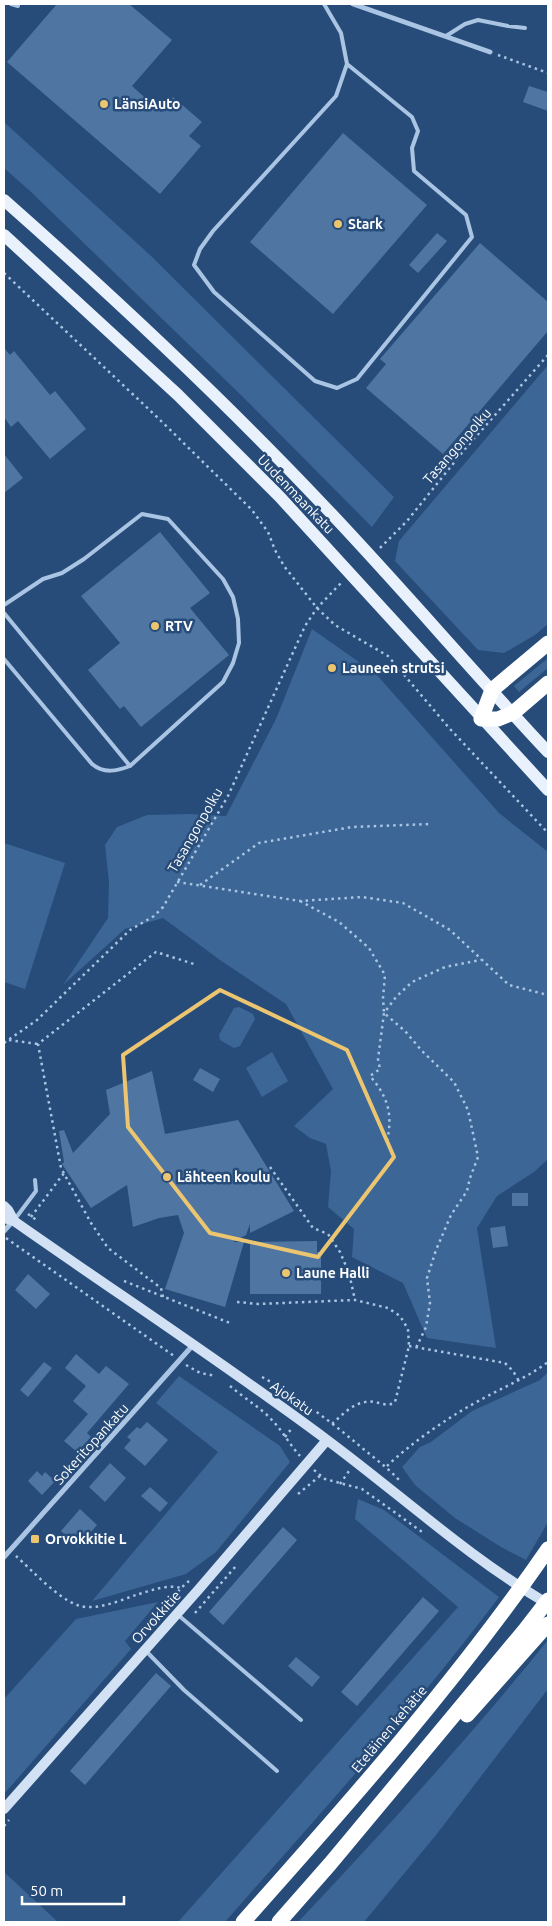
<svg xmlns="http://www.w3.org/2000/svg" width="552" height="1926" font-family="Ubuntu,sans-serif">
<rect width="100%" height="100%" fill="#274c79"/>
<path fill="#3b6696" d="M4,122L150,255L394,497L372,527L242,396L30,191L4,168Z
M548,365V624L535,635L504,653L478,650L395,561L399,541Z
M312,629L376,674L499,813L548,852V1159L534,1172L497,1196L477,1228L496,1348L427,1338L403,1283L352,1257L354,1229L328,1207L331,1171L326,1144L310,1138L294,1126L333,1089L286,1004L220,960L163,918L125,929L63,985L108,918L109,882L105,845L117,827L147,815L190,814L226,816L276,719Z
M548,658V668L519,692L514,686Z
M4,843L65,863L25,989L4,982Z
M239,1007L253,1014L255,1019L240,1046L234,1048L220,1040L219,1035L234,1008Z
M272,1052L288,1081L262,1097L246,1068Z
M548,1372V1522L526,1560L501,1547L455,1518L415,1485L402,1467L420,1447L431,1442L472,1411L540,1380Z
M179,1376L280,1446L290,1462L216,1552L186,1574L92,1601L218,1452L156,1403Z
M358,1499L384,1510L499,1597C414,1710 319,1815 225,1922H178L458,1607L355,1519Z
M158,1602L125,1641L131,1649L4,1794V1699L76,1619Z
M548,1640V1689L436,1835L364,1922H298C384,1831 469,1738 548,1640Z
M4,1872L58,1922H4Z"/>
<path fill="#4f76a2" d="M57,4H129L172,40L132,86L161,112L173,97L202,122L189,136L201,146L160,194L7,62Z
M529,86L548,92V111L523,102Z
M343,133L427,205L333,314L250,242Z
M437,233L447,241L418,273L409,265Z
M480,243L548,302V331L443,454L366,388L386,364L380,359Z
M4,348L10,355L14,351L50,395L55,391L86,429L50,459L18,421L11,427L4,417Z
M4,454L23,478L4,493Z
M160,532L210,593L190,608L229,655L141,727L124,706L120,709L88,670L120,643L81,596Z
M200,1068L220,1079L213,1092L193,1080Z
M152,1071L165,1134L238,1120L294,1211L250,1233V1224L246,1235L233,1242H244L225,1307L165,1289L184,1233L178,1215L159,1218L133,1227L127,1185L91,1208L62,1164L64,1162L59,1131L64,1130L73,1153L110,1114L106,1090Z
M512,1193H528V1206H512Z
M505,1226L508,1246L493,1248L490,1228Z
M317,1241V1252H321V1294H250V1242Z
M28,1274L50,1294L36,1309L15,1290Z
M76,1354L99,1374L106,1366L129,1384L87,1433L91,1437L77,1452L64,1441L88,1414L73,1401L86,1386L65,1368Z
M44,1362L52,1368L28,1397L20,1390Z
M147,1422L168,1440L145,1466L124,1448L131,1440L127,1437L137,1427L140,1429Z
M110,1463L126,1478L105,1502L89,1487Z
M37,1471L42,1476L45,1472L55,1481L42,1495L28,1481Z
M150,1487L168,1503L160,1512L141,1496Z
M80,1509L97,1525L78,1547L61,1531Z
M283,1527L297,1540L223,1625L209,1612Z
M423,1597L439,1611L357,1706L341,1692Z
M296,1657L320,1677L312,1687L288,1666Z
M156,1673L171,1686L85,1785L70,1771Z"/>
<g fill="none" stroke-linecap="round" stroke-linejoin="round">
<path stroke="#aac5e3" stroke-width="2.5" stroke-dasharray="2.5 4" stroke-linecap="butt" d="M498,55L548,73
M4,273L157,417L252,510L268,532L275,550L284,566L317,608L335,625L388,656L450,729L548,833
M380,548L407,521L465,449L548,355
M177,882L300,901L362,897L403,903L450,930L509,985L548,995
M200,885L259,843L352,827L430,824
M300,901L339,922L369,948L385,975L383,998L384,1013L405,1031L422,1051L454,1082L468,1110L478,1157L470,1178L467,1191L451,1215L436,1250L427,1278L430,1303L426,1327L416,1348
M9,1040L38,1044
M4,1043L37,1020L130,930L154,916L163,907L228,796L305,626L317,608L341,583
M387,1141C393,1114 388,1097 370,1076L380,1069L378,1059L384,1013L396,997L412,982L445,967L481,960
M270,1167L313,1228L328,1234L340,1252L349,1273L355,1300
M28,1214L38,1221
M31,1217L64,1173
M6,1238L174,1356
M124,1281L230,1323
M163,1297L161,1288L108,1248L91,1223L61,1168L38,1044L156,952L194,964
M237,1302L258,1304L355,1300L388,1308L400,1316L408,1329L409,1346L395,1402C386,1409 376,1399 365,1402C352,1404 342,1415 332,1424
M409,1346L505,1363L513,1371L519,1381
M186,1365L200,1373L216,1376
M262,1377C297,1396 330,1421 361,1447C374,1458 387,1467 399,1480
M230,1386C244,1398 261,1408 273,1421C283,1432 290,1445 300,1456
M285,1437L292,1428
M387,1466C412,1442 453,1414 484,1398C506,1386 528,1377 548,1362
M314,1470L325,1479L362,1489L425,1534
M340,1484L349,1471
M298,1494L321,1475
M16,1556C33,1571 65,1607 87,1607C105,1608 123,1599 139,1594C153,1590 167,1584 181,1588
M166,1607L181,1588L189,1581
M195,1613L236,1566
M4,1826L9,1820"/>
<path stroke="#aac5e3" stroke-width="4" d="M11,4L18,6
M324,4L341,33L347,64L336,96L213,231L200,249L194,265L214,292L315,381L337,388L357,379L472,237L466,215L414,171L412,148L418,131L412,117L347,64
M446,36L465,24L478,20L508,26L525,28
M4,605L43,579L62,573L84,559L142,514L168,519L223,579L233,597L238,619L239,643L233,663L223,682L130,766C117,771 104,774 92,764L4,659
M4,613L130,766
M15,1219L36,1191L35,1180
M177,1614L301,1720
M146,1651L184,1690L277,1771"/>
<path stroke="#aac5e3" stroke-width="5" d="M353,4L490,52
M4,1231L13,1221
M4,1557L193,1345"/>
<path stroke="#d2e1f4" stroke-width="10" d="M4,1206L8,1210L14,1221
M4,1218L14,1221C118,1294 225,1364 327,1440C401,1495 468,1557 548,1604
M4,1809L199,1589L327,1440"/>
<path stroke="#e9f1fc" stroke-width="12" d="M4,200C115,298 223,399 325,507C401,587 472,671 548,752
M4,235L178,395L279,496L548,790"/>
<path stroke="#fff" stroke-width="15" d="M548,643L492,690L481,719H498L513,713L548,683
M467,1715L548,1624
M243,1922C350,1802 457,1681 548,1549
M279,1922L330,1864L524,1631L548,1600"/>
</g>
<path fill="none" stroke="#ebc570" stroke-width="4" stroke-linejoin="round" d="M220,990L347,1050L394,1157L318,1257L210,1233L128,1127L123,1055Z"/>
<g fill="#ebc570" stroke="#274c79" stroke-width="2">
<circle cx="104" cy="104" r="5"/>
<circle cx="338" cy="224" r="5"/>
<circle cx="155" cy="626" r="5"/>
<circle cx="332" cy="668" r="5"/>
<circle cx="167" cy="1177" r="5"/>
<circle cx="286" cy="1273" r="5"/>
<rect x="30" y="1534" width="10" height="10" rx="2.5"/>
</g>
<g text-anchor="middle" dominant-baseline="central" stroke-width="5" stroke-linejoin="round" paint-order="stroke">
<g font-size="14" font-weight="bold" fill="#fff" stroke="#274c79" text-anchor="start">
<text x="114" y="104">LänsiAuto</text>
<text x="348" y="224">Stark</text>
<text x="165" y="626">RTV</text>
<text x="342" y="668">Launeen strutsi</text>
<text x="177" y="1177">Lähteen koulu</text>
<text x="296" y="1273">Laune Halli</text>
<text x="45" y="1539">Orvokkitie L</text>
</g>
<g font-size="14" fill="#fff" stroke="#274c79">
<text transform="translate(457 446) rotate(-49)">Tasangonpolku</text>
<text transform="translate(296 494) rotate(46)">Uudenmaankatu</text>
<text transform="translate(195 830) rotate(-60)">Tasangonpolku</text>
<text transform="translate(292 1398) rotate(35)">Ajokatu</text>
<text transform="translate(91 1444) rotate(-48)">Sokeritopankatu</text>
<text transform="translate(156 1617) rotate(-48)">Orvokkitie</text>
<text transform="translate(389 1729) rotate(-50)">Eteläinen kehätie</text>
</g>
</g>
<rect width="552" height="1926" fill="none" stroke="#ffffff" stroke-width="10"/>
<path d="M22 1896v8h102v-8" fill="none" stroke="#ffffff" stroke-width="2.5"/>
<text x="30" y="1896" font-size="15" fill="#ffffff" stroke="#274c79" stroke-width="4" paint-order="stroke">50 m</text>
</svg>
